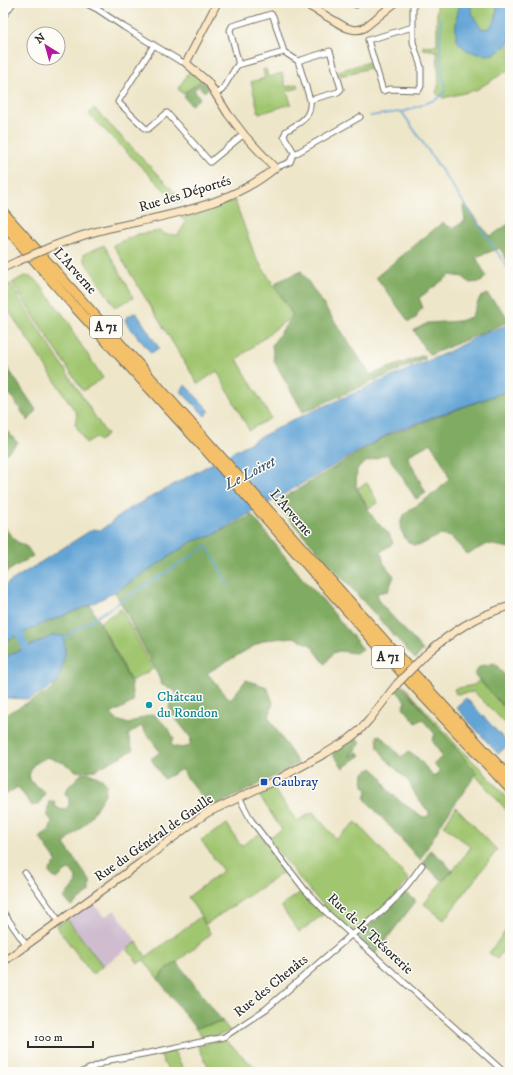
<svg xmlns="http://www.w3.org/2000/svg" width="513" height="1075" font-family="'IM FELL DW Pica',serif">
<rect width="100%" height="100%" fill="#fdfcf7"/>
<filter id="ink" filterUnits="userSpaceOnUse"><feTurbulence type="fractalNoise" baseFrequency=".025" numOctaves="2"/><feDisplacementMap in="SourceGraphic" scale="8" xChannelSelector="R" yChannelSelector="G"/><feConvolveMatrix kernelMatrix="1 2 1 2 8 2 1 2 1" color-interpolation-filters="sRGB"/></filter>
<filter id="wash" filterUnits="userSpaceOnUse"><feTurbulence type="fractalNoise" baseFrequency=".012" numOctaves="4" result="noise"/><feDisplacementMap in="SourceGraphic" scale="16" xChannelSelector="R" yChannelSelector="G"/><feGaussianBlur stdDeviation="0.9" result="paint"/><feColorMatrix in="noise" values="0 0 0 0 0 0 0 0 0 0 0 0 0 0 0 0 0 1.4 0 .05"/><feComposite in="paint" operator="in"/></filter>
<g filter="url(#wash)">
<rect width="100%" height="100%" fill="#eee6c9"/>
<path fill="#cfbdcf" d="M93,903L104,917L115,910L137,942L103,966L67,919Z"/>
<path fill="#a1c670" stroke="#66784e" d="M437,3H510V69L476,90L443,98L436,93L439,83L437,51L423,49V46L437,45Z
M372,61L373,67L340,76L339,71Z
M266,69L268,76L270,77L282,73L286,87L297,84L299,88L287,91L291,104L259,114L251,82L265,78L263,70Z
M190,70L202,80L183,94L178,89Z
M94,108L183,201L177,203L89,114Z
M235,201L255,256L293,315L237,359L271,418L249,430L217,371L198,384L113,245L138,234L161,231L163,234L178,235L186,222L181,218Z
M104,245L130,290L133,298L115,307L84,260V254Z
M24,276L31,277L38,282L70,324L72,331L103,378L83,391L12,283Z
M10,284L107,435L99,441L96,437L86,443L75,424L77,414L3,302V288Z
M367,483L378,503L368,508L357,488Z
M121,609L153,669L131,681L100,622Z
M479,680L502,705L507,716L510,718V728L474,692L456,694L454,689L474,685Z
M403,685L460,749L481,769L510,801V814L476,776Z
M271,785L297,821L313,812L336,839L356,822L409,880L382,911L354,931C346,930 342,924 337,919C311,895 290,866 268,838L282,830L257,792Z
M456,807L497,850L444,920L424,904L442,881L455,868L471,847L444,826Z
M227,824L241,846L259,834L287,870L206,924L188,897L223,871L201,840Z
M304,890L324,914L299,932L281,906Z
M200,917L211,934L177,962L164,971L158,979L144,960L138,963L127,949L137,942L146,957Z
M67,919L103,966L92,974L56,926Z
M510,925V942L497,959L489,953Z
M223,1022L230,1031C221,1035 212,1037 203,1039L195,1028Z
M224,1039L260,1072H211L198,1046Z
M174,1051L185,1072H169L159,1053Z"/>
<path fill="#80ab62" stroke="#566b46" d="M200,82L201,84L203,82L209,88L204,92L199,86L194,90L200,98L191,105L184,97L186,94L185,92Z
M465,204L483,228L491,236L510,223V266L500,248L476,257L486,276L481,282L470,283L463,277L450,275L419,298L423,308L417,314V317L409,322L376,277L443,222L447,226L454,228L465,221L463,207Z
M301,271L368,371L370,375L424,355L425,359L303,412L274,361L272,345L293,315L275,287L277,282Z
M487,294L503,311L510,321L430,355L424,348L414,330L428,323L459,321L471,317L475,309L480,297Z
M3,361L36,410L28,421L3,384Z
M510,390V548L488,544L467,554L451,537L440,535L420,545H413L406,540L401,530V521L404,515L410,509L416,506L436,492L449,479L446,469L431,443L407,456L426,493L416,499L387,454L366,462L357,469L356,488L374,519L389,534L393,543L381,552L384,564L394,576L388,591L377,593L380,603L423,650L415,659L275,503L388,435Z
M3,427L18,443L3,456Z
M252,515L302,578L322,599L363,649L355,653L339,651L333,653L325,664L311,645L294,637L264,640L207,673L230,700L246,680L267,687L273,702L269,718L298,763L254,787L211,808L187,778L182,769L164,779L151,759L160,752L141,726L128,735L133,750L95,770L82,772L76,771L64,763L47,757L33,765L29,775L31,782L43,790L45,793L39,804L32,806L18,787L3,796V717L10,712L53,689L65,654L64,636L54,635L3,658V642L40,625L90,605L131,683L133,702L111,714L117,720L129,724L141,718L153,714C161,720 170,729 174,739L171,743L172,746C180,748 184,749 190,745L191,738L172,714L169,706L171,701L176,697V692L172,689L162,685L155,669L115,592L193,541L212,536Z
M3,526L17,542L27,547L33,556L3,574Z
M495,663L510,683V702L502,705L474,674L480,666Z
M401,685L477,773L444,819L420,860L365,799L367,791L363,783L364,773L372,768L381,776L387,789L402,803L423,817L429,816V812L417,798L409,782L386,759L378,748L377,736L380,735L401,757L408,752L418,758L434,777L439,771L434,764L442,756L432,740L435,734L422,719L416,723L403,707L406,702L396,690Z
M357,738L361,743L349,757L357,752L361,755L343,768L332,753Z
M89,773L102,779L106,784L105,794L88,821L64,844L90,881V892L71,906L64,898L68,892L75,886L76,877L70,869L65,872L57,879L53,877L49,873L51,868L57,862L40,838L50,829L52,821L47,815L49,801H54L56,807L62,810L66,809L69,805V799L65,793L67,788L81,774Z
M430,850L443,860L452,871L443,881L423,864Z
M404,893H407L416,901L375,954L356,936L386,912Z
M177,962L223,1022L195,1028L158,979L164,971Z"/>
<path fill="#63a4d6" stroke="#476880" d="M460,3H471C470,13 476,20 481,28L487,29C498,22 496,15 497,3H510V41C506,45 501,51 496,53C485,58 462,52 457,40C454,31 457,12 460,3Z
M134,313L137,314L159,348L151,353L127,324L125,320L127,317Z
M510,324V390L392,432L211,536L193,541L115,592L90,605L40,625L3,642V586L93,529L101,530L127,510L288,422L448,352L482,334Z
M185,385L209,410V412L205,416L180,391Z
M54,635L64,636L65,654L60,674L57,682L46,690L29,699L3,698V658Z
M466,698L507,742L508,745L498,754L456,707Z"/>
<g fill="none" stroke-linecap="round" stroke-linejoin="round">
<path stroke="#63a4d6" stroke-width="1.5" d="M441,18L440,51L443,78L445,84V86
M402,112L510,271
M370,116L406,111L437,99L444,93L445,90
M64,638L207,546L229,586"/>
<path stroke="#63a4d6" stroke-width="8" d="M16,625L28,654L25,655"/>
</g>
</g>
<g filter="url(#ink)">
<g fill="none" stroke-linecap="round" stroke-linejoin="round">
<defs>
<path id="street" d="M85,3L97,9L124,27L180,61L186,63
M352,3L356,5L359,3
M3,17L13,3
M413,27L368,40L383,91L389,89L419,90L421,86V67L413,42V3
M154,45L118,102L146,129H148L167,113L210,162L244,134
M298,61L330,51L341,89L338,92L310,100
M238,65V61L230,30L232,26L271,14L273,16L284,52
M216,94L222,90L236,67L238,65L284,52L298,61L310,100C312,118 299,123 286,131L284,136L295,154
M275,168L290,162L293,155L295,154L360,117
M239,797L251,820L305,890L326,912L504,1072
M25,873L59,921
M3,912L26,945
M82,1072L110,1060L154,1052L224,1037L266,1009L351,935C380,917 403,893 422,865"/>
<path id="secondary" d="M304,3L345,27C352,30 357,31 364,28L395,3
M53,246C69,240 85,234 102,230C160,216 228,208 275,168L245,136L228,114L208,82L186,63L217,3
M3,268L18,261
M425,655C452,631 476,616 510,606
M3,962L140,863L194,822L207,813L280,778L326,753L349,739L360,730L369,720L397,684"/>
<path id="highway" d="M3,212L416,676L510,778
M3,224L73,305L204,448L410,682L510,789"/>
</defs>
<use href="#street" stroke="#6f6c62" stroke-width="7"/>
<use href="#secondary" stroke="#6f6c62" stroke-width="9"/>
<use href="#highway" stroke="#6f6c62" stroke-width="11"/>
<use href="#street" stroke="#fff" stroke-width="5"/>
<use href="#secondary" stroke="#fbe6c3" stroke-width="7"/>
<use href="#highway" stroke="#f4c16a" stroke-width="9"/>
<defs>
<path id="secondary-bridge" d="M18,261L53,246
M397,684L425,655"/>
</defs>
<use href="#secondary-bridge" stroke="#6f6c62" stroke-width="9" stroke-linecap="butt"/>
<use href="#secondary-bridge" stroke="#fbe6c3" stroke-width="7"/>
</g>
</g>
<circle fill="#0f9aa8" stroke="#fdfcf7" stroke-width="1.5" cx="149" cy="705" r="4"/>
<rect fill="#1a4fb4" stroke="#fdfcf7" stroke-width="1.5" x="260" y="778" width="8" height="8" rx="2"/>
<g text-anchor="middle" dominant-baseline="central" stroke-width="3" stroke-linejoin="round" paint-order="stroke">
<g fill="#fdfcf7" stroke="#6a6a68" stroke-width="1">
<rect x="90" y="316" width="32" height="22" rx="3"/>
<rect x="372" y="646" width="32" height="22" rx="3"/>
</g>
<g font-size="13" font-weight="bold" fill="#2b2b2b">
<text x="106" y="327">A 71</text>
<text x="388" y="657">A 71</text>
</g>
<g font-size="14" fill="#2b2b2b" stroke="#fdfcf7">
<text transform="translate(185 194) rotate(-17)">Rue des Déportés</text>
<text transform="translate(75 271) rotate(48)">L'Arverne</text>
<text transform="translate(291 513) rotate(49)">L'Arverne</text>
<text transform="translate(154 838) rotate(-35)">Rue du Général de Gaulle</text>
<text transform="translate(370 934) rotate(43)">Rue de la Trésorerie</text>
<text transform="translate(271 986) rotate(-39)">Rue des Chenâts</text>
</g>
<g font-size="14" fill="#0d838f" stroke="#fdfcf7" text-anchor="start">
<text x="157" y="697">Château<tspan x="157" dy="16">du Rondon</tspan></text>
</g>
<g font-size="14" fill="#164399" stroke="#fdfcf7" text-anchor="start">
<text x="272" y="782">Caubray</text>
</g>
<g font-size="15" font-style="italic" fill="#415b6f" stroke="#fdfcf7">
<text transform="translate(250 473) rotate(-27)">Le Loiret</text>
</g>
</g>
<rect width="513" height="1075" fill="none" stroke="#fdfcf7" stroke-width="16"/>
<g transform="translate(46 46) rotate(323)"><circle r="19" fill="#fdfcf7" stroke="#a9a8a5"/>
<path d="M0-3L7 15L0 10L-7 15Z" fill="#b5179e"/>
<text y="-6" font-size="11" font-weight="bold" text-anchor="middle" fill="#2b2b2b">N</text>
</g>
<path d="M28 1041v6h65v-6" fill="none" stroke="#2b2b2b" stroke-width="2"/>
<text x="34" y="1041" font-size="12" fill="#2b2b2b" stroke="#fdfcf7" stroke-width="3" paint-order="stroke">100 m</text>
</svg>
